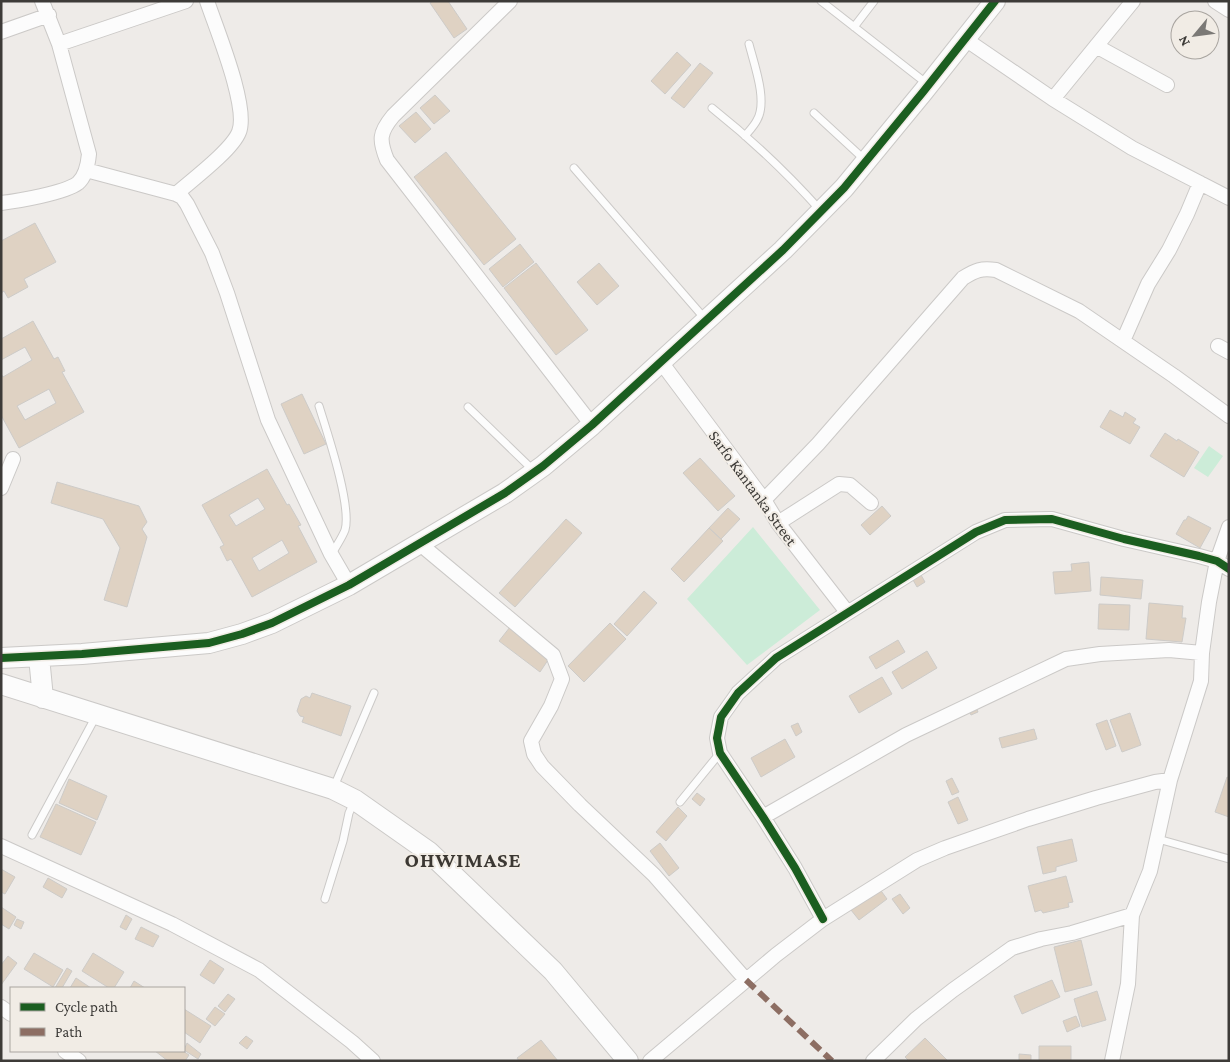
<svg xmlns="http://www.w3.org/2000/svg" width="1230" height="1062" font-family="'Crimson Pro',serif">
<rect width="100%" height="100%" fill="#eeebe8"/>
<path fill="#ccecd8" d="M1209,446L1223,456L1208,477L1194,468Z
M753,527L820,610L747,665L687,599Z"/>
<path fill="#dfd2c3" stroke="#cdcbc8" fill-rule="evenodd" d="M433,1H448L467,29L454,38L430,3Z
M677,52L691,65L665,94L651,81Z
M700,63L713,73L684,108L671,98Z
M435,95L450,111L434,124L420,108Z
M416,112L431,129L415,143L399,126Z
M446,152L516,239L484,265L414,177Z
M35,223L56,262L24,279L28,287L8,298L4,291L1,293V241Z
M520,244L534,262L503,287L489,269Z
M536,263L588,330L556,355L504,288Z
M599,263L619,286L597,305L577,282Z
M33,321L54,359L58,357L65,371L62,372L84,412L19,448L1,415V374L3,377L32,360L25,347L1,360V339ZM49,389L56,403L25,420L17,406Z
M302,394L326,444L304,454L281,404Z
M1110,410L1123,417L1125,412L1136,419L1133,423L1140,427L1130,444L1100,427Z
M1165,433L1177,441L1178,439L1199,452L1184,477L1150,456Z
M700,458L735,496L718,511L683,473Z
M267,469L287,505L289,504L301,525L298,526L317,562L252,597L231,559L227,561L220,547L224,545L202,505ZM258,498L265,509L236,526L229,515ZM282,540L289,553L259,571L252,558Z
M57,482L139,506L147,522L142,529L147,537L127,607L104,600L120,548L103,519L51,503Z
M882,506L891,516L870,535L861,525Z
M728,508L740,519L721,539L709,528Z
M1188,516L1211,528L1200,548L1176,534L1184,520H1186Z
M566,519L582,533L515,607L499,593Z
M709,528L723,541L684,582L671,569Z
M1089,562L1091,591L1055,594L1053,572L1072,571L1071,564Z
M921,575L925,582L917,587L913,580Z
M1101,577L1143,580L1141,599L1100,595Z
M644,591L657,603L627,636L614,624Z
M1149,603L1183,606L1182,618H1186L1182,642L1146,639Z
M1099,604L1130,605L1129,630L1098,629Z
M610,623L626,639L584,682L568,666Z
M510,627L550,657L540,672L499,641Z
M898,640L905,652L876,669L869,657Z
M927,651L937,668L902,689L892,672Z
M882,677L892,694L859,713L849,696Z
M312,693L351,706L341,736L302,722L304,717L300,716L297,711L301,699L306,696L310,698Z
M975,705L978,712L971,715L968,709Z
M1130,713L1141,745L1122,752L1110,720Z
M1107,720L1116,746L1106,750L1096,724Z
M798,723L802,732L796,736L791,726Z
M1034,729L1037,739L1002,748L999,738Z
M785,739L795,757L761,777L751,758Z
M1227,777L1229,778V817L1215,812Z
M952,778L959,792L952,795L946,781Z
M69,779L107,796L97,820L59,803Z
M697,793L705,799L700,806L692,799Z
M958,797L968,820L958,824L948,802Z
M56,804L96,822L81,855L40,837Z
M678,807L687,816L666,841L656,832Z
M1072,839L1077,861L1056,867V871L1043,874L1037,847Z
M660,843L679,868L669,876L650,851Z
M1,869L15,877L5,894L1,892Z
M1066,876L1073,902L1068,903L1069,907L1043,913L1041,910L1035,912L1028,886Z
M48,878L67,889L62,898L43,887Z
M879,888L887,899L859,920L851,910Z
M900,894L910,908L903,914L892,899Z
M1,907L16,917L9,929L1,924Z
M126,915L132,919L126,930L120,927Z
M17,919L24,922L21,929L14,925Z
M141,927L159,936L153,947L135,939Z
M1081,940L1092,985L1065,992L1054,947Z
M34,953L63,970L53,987L24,969Z
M93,953L124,972L114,988H109L82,971Z
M8,956L17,963L1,985V965Z
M210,960L224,969L214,984L200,975Z
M67,968L72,971L62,988H55Z
M76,978L91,988H70Z
M1052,980L1060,997L1022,1014L1014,996Z
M134,981L145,988H130Z
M1097,991L1106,1020L1082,1027L1074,999Z
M228,994L235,999L225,1012L218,1006Z
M215,1007L225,1014L215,1026L206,1019Z
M184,1009L211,1026L200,1043L184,1032Z
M1076,1016L1080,1026L1067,1032L1063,1021Z
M246,1036L253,1041L247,1049L239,1043Z
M925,1038L948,1061H909L905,1057Z
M541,1040L558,1061H519L517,1058Z
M187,1043L201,1054L198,1059L184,1050Z
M1039,1046H1071V1061H1039Z
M155,1051H183L189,1055L185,1061H168Z
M1019,1054L1031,1055V1061H1019Z"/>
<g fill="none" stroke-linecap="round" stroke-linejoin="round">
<defs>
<path id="lane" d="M821,1L926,83
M854,27L874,1
M712,108C751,139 787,173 821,211
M814,113L866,161
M745,136C749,131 754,126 757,120C768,101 754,64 749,44
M574,168L706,320
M319,406C327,432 352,506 345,530C342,538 336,546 332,554
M468,407L533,470
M333,789L374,693
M680,802L720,753
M32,835L96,716
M1158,839L1229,859
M325,899L343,841L349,813L354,802"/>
<path id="street" d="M510,1L393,116C379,133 379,140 387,160L592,425
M1215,1L1229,10
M1,32L49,15
M965,39L1053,99L1132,148L1229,198
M59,44L186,1
M1096,46L1167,85
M1053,99L1133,1
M86,170L176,194L182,197L187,204L212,253L227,293L268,420L331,554L349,585
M176,194C192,180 232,150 239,132C249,107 216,28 207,1
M1,203C18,201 65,193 78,183C86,176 88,164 89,154L59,44L42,1
M1123,341L1148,284L1169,250L1187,214L1200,183
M1218,346L1229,352
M661,362L764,500L778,523L847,612
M1,488L13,459
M764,500L818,444L963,278C976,270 981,268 996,270L1079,311L1174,376L1229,416
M778,523L839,484L850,485L871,503
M420,544L553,655L562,679L551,706L531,741L534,754L542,766L580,805L654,875L746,980
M763,817L906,735L1066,659L1100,654L1169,650L1202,653
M1,846L172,924L259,970L352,1042L373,1061
M823,919L795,868L763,817L720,753L717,738L721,717L738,693L776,658L976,532L1005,520L1052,519L1124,539L1199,556L1217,561L1229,569
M1,1007L11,1014
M65,1051L79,1061
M650,1061L776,955L823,919L917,860L945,848L1028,819L1096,798L1155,782L1170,780
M873,1061L916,1019L953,990L1012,948L1041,939L1072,933L1132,915L1150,871L1170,780L1201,681L1202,653L1209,602L1217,561L1229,527
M1112,1061L1128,984L1132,915"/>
<path id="secondary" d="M39,657L43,698
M1,658L82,654L209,643L242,634L272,623L349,585L505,493L543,466L592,425L783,250L844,188L923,92L995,1
M1,684L333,789L355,800L429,852L553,971L628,1061"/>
</defs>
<use href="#lane" stroke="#cbc9c7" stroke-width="9"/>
<use href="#street" stroke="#cbc9c7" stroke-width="16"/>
<use href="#secondary" stroke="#cbc9c7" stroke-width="22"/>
<use href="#lane" stroke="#fcfcfc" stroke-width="7"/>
<use href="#street" stroke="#fcfcfc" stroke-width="14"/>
<use href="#secondary" stroke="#fcfcfc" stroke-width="20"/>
<path stroke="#8d6e63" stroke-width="6" stroke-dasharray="12 6" stroke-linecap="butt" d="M746,980L832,1061"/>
<defs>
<path id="cycleway" d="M1,658L82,654L209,643L242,634L272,623L349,585L505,493L543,466L592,425L783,250L844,188L923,92L995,1
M823,919L795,868L763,817L720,753L717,738L721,717L738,693L776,658L976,532L1005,520L1052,519L1124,539L1199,556L1217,561L1229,569"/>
</defs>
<use href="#cycleway" stroke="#f1ece5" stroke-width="11"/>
<use href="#cycleway" stroke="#1b5e20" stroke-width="8"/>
</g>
<g text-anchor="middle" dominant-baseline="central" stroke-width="4" stroke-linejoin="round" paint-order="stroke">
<g font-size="16" fill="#3d3b38" stroke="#f1ece5">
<text transform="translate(753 488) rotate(54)">Sarfo Kantanka Street</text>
</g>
<g font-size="21" font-weight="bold" letter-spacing="1" fill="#3c3833" stroke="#f1ece5">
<text x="463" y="860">OHWIMASE</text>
</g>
</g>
<rect width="1230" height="1062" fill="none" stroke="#3d3b38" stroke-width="5"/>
<rect x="10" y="987" width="175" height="65" fill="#f1ece5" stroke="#a9a5a0"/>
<rect x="20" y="1003" width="25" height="8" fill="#1b5e20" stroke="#a9a5a0"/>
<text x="55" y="1012" font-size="15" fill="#3d3b38">Cycle path</text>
<rect x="20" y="1028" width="25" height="8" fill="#8d6e63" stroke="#a9a5a0"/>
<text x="55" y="1037" font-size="15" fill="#3d3b38">Path</text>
<g transform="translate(1195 35) rotate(241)"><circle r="24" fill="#f1ece5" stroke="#a9a5a0"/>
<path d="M0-4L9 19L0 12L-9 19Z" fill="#7b7976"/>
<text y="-8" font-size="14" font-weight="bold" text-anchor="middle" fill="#3d3b38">N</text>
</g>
</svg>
